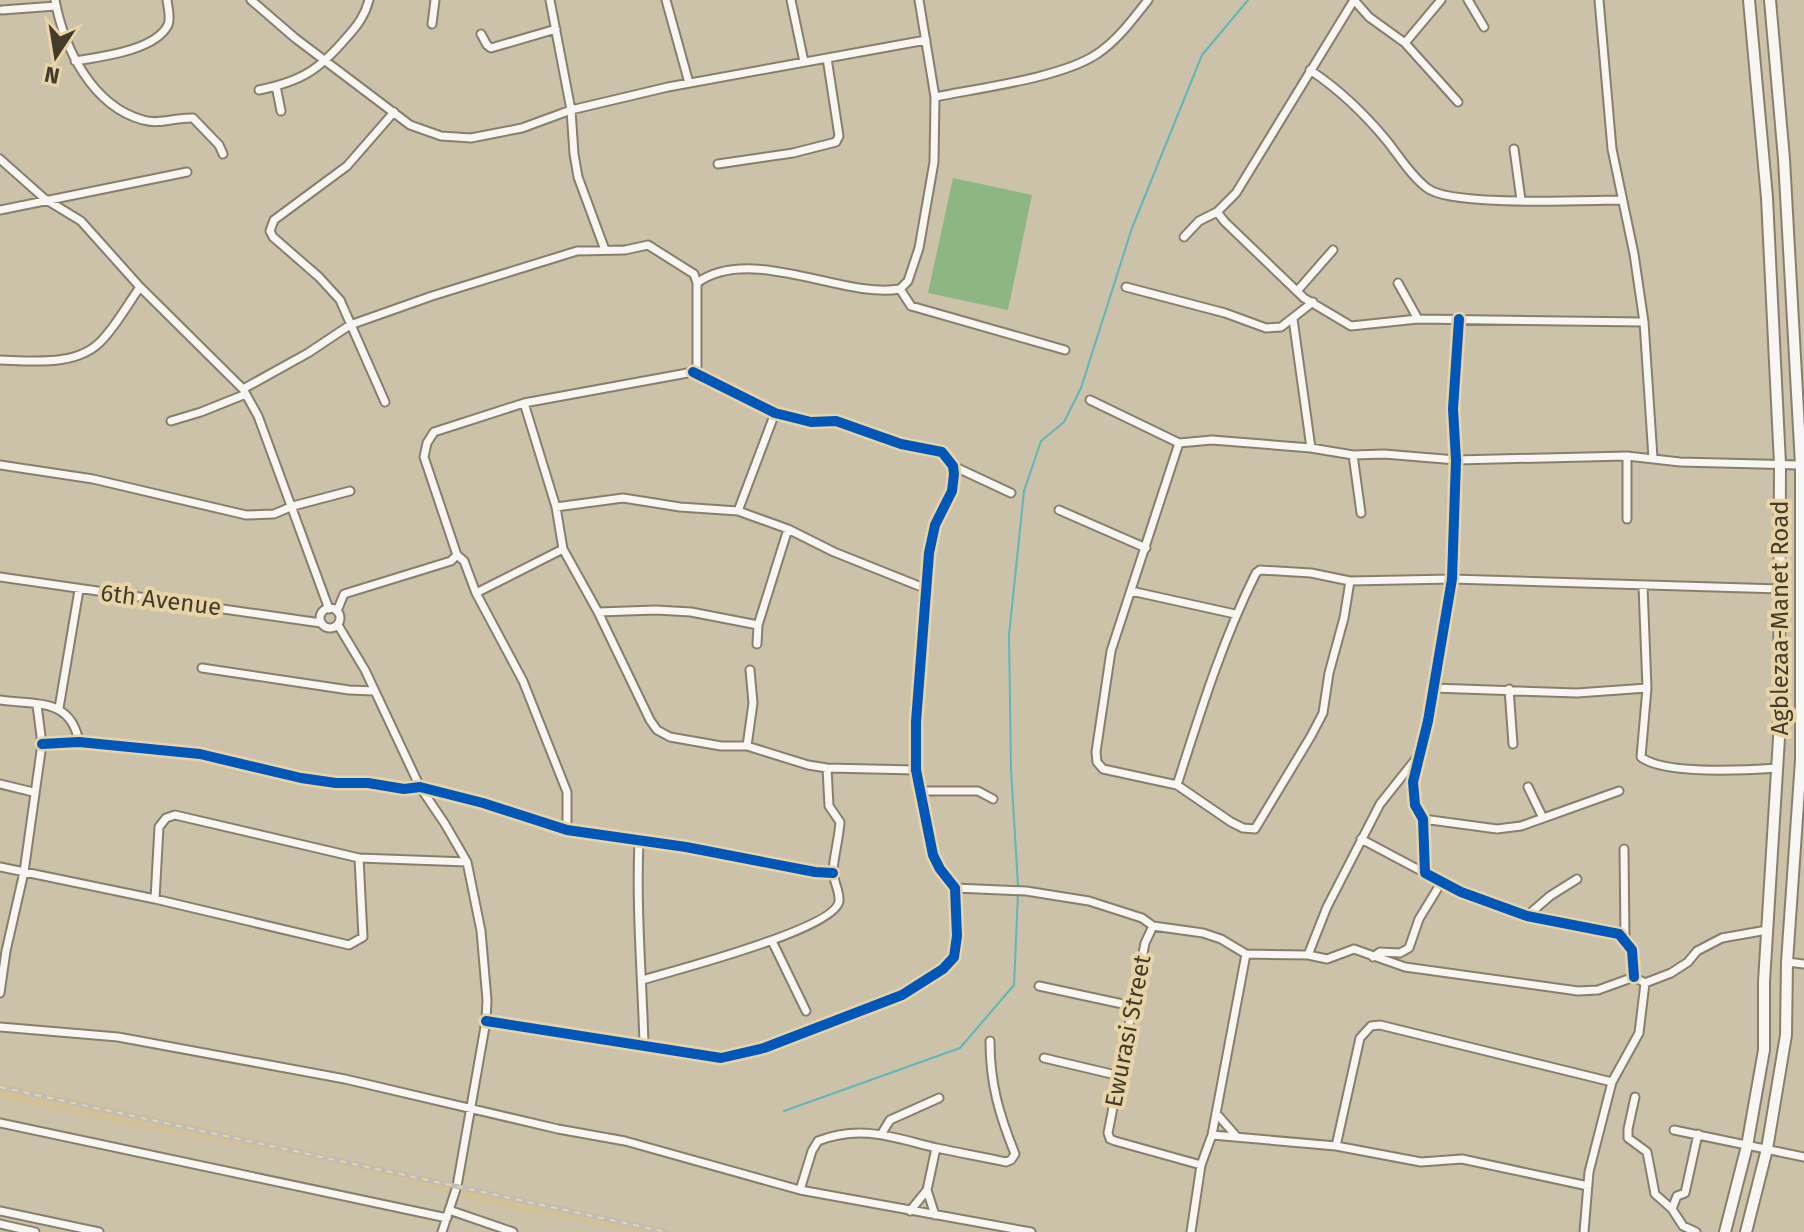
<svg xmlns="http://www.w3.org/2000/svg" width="1804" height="1232" font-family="'Fira Sans',sans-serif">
<rect width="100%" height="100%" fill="#ccc1a9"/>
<path fill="#d2c099" d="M0,1082L338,1157L678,1232H635L516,1211L331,1162L116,1123L0,1098Z"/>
<path fill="#8db682" d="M953,178L1032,195L1008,310L928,293Z"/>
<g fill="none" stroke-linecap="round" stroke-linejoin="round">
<path stroke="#60b6ba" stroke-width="2" d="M1018,886L1011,769L1009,635L1024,491L1041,441L1064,422L1081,388L1132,228L1202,55L1248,0
M784,1111L960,1048L1014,985L1018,893"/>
<defs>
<path id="street" d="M55,0C64,48 92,106 143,120C159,125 177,117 193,118L219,145L223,154
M251,0L295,38L410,125L441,136L471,138L522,128L571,110L668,87L926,40
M550,0L571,110L574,154L578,177L605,250
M666,0L689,83
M791,0L804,62
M1354,0L1236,193L1217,212L1225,222L1304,298L1351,326L1418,319L1644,322
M1354,0L1369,17L1405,43L1458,102
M1468,0L1484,27
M1599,0L1612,149L1634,254L1644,322L1653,458
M2,10L56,6
M432,24L435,0
M481,34L487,45L491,48L556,29
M1405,43L1441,0
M75,61C99,57 155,51 168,25C171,18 168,8 167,0
M1310,70C1340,90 1364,113 1387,141C1399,156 1411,176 1427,188C1451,207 1585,200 1622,200
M276,86L281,111
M259,90C302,81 319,70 347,37C358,25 365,15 369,0
M935,97C979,88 1061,78 1097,54C1118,40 1133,19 1148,0
M1514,149L1521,200
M0,159L45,199L81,221L140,287L243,389L258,416L329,609
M718,164L793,153L836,142L839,136L827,58
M0,210L187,172
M1184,237L1199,221L1217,212
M1398,283L1418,319
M1126,287L1225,313L1266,328L1281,327L1313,302
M900,289L908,281L919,248L934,162L935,97L919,0
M900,289L911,306L1065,350
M1298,290L1333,250
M1293,319L1311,448
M1459,319L1453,409L1456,460L1452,579L1428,721L1413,782L1415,805L1423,819L1425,873L1461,892L1527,916L1619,934L1632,950L1634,977
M0,360C33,361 79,367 103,339C117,324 128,304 140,287
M693,372L697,366V283C751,244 843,299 900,289
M243,389L308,353L350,325L432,296L577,251L625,250L648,245L694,274L697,283
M1090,400L1179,443L1212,440L1311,448L1353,455L1384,454L1456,460L1627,456L1680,462L1801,465
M385,402L340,300L319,277L273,237L270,231L274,220L347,166L394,112
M524,403L556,507L563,549L598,612L650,720L657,730L670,737L721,746H747L808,765L827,768L916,770
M171,421L201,412L246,394
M1179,443L1111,651L1096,752L1097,762L1103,769L1177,785L1231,822L1243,828L1255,829L1311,736L1323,713L1329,673L1344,618L1350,581
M1353,455L1361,513
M0,465L93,479L246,515L274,514L293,506L350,491
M953,466L1011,493
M556,507L623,498L680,507L738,511L788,529L834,552L924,588
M1059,510L1146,548
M738,511L775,413
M1627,519V456
M457,555L424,457L427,443L434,432L524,403L693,372
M457,555L464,561L476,593L523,681L567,792V830
M0,577L321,623
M1643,586L1647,688L1641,757C1663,775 1748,770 1778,768
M1131,591L1235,614
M476,593L563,549
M320 618a10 10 0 1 1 20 0a10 10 0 1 1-20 0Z
M337,611L344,594L451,561L457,555
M598,612L656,610L691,612L758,625
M338,625L365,670L420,787L445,824L467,862L481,931L487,1000L486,1021L457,1186L442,1232
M757,644L758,625L788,529
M202,668L349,690L374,691
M1433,688L1577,693L1647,688
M1509,689L1513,744
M0,700C37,705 71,698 79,742
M59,708L79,590
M42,744L79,742L200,754L301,778L336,783H368L404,789L420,787L483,803L567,830L686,847L815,872L833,873
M747,746L753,703L750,670
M0,784L33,792
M1177,785C1200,713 1222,641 1256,573L1260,570L1311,573L1350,581L1452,579L1780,589
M1528,787L1543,818
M921,791H978L993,799
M1423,819L1497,829L1521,826L1619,791
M1361,839L1425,873
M639,840C636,908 642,976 644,1044
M1624,849L1625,939
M359,858L467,862
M0,867L155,899L349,945L363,937L359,858L175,815L166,818L159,827L155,899
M955,888L1026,891L1089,901L1142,918L1153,926L1203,933L1221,939L1246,954L1308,955L1327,959L1354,949L1405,967L1578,991L1598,990L1634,977L1645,983
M1527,916L1550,896L1577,879
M1153,926L1145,943L1108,1133L1110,1139L1115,1141L1201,1165
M772,941L806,1011
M1308,955L1327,907L1380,804L1419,755
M1373,957L1380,952L1400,953L1409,948L1419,919L1441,883
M1787,962L1804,964
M642,980C672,971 836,929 839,901C840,891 833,881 833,871C834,855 839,838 840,822L829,806L827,768
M1039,986L1132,1006
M0,993L6,951L24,872L42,744L37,705
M486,1021L721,1058L764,1048L902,995L943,969L954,957L957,936L955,888L940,869L933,855L916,770V722L929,553L935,525L952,491L954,474L953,466L942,452L901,444L836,421L811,422L775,413L693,372
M0,1027L118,1037L345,1079L558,1129L625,1141L800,1190L1031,1232
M1044,1058L1120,1076
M1635,1097L1628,1129V1138L1647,1152L1655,1194L1672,1209
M1216,1113L1237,1137
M0,1123L447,1218
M1674,1130L1804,1157
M882,1133L890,1120L939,1098
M1212,1135L1336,1146L1421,1162L1462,1159L1588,1186
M1336,1146L1360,1038L1371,1026L1380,1025L1612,1082
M800,1190L812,1151L818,1141C862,1124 894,1138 937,1148C960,1153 983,1157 1006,1162L1011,1160L1015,1154C999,1114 990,1084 990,1041
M927,1190L935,1215
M449,1210L513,1232
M0,1211L99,1232
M910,1211L927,1190L936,1148
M0,1224L35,1232
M1191,1232L1201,1165L1212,1135L1246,954
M1584,1232L1589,1172L1612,1082L1639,1033L1645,983L1671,973L1688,962L1697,951L1722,938L1767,930
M1696,1232L1683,1226L1672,1209L1677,1196L1685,1193L1698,1134"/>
<path id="secondary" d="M1725,1232L1747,1146L1764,1050V982L1779,738L1780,464L1767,198L1749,0
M1746,1232L1767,1149L1786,1035L1787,962L1801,760V465L1784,159L1770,0"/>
</defs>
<use href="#street" stroke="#877f6c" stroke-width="11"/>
<use href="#secondary" stroke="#877f6c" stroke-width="14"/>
<use href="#street" stroke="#f7f6f2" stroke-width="7"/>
<use href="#secondary" stroke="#f7f6f2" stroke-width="10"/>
<defs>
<path id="rail" d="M0,1087L666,1232"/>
</defs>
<use href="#rail" stroke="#bebcb6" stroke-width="5"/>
<use href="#rail" stroke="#e8d4a7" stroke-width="2" stroke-dasharray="6" stroke-linecap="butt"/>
<defs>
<path id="cycleway" d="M1459,319L1453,409L1456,460L1452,579L1428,721L1413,782L1415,805L1423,819L1425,873L1461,892L1527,916L1619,934L1632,950L1634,977
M42,744L79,742L200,754L301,778L336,783H368L404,789L420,787L483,803L567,830L686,847L815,872L833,873
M486,1021L721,1058L764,1048L902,995L943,969L954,957L957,936L955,888L940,869L933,855L916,770V722L929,553L935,525L952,491L954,474L953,466L942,452L901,444L836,421L811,422L775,413L693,372"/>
</defs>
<use href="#cycleway" stroke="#e8d4a7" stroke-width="15"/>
<use href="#cycleway" stroke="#0057b8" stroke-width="10"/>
</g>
<g text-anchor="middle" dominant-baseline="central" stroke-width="8" stroke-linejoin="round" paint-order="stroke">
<g font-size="24" fill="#443c2a" stroke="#e8d4a7">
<text transform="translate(161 600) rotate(7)">6th Avenue</text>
<text transform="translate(1780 618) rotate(-90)">Agblezaa-Manet Road</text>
<text transform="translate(1128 1031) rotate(-79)">Ewurasi Street</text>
</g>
</g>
<g transform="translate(56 56) rotate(192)" stroke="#e8d4a7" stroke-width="6" paint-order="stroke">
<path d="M0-6L14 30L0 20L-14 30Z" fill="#443c2a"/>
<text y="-12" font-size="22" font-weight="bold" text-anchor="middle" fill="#443c2a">N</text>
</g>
</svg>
